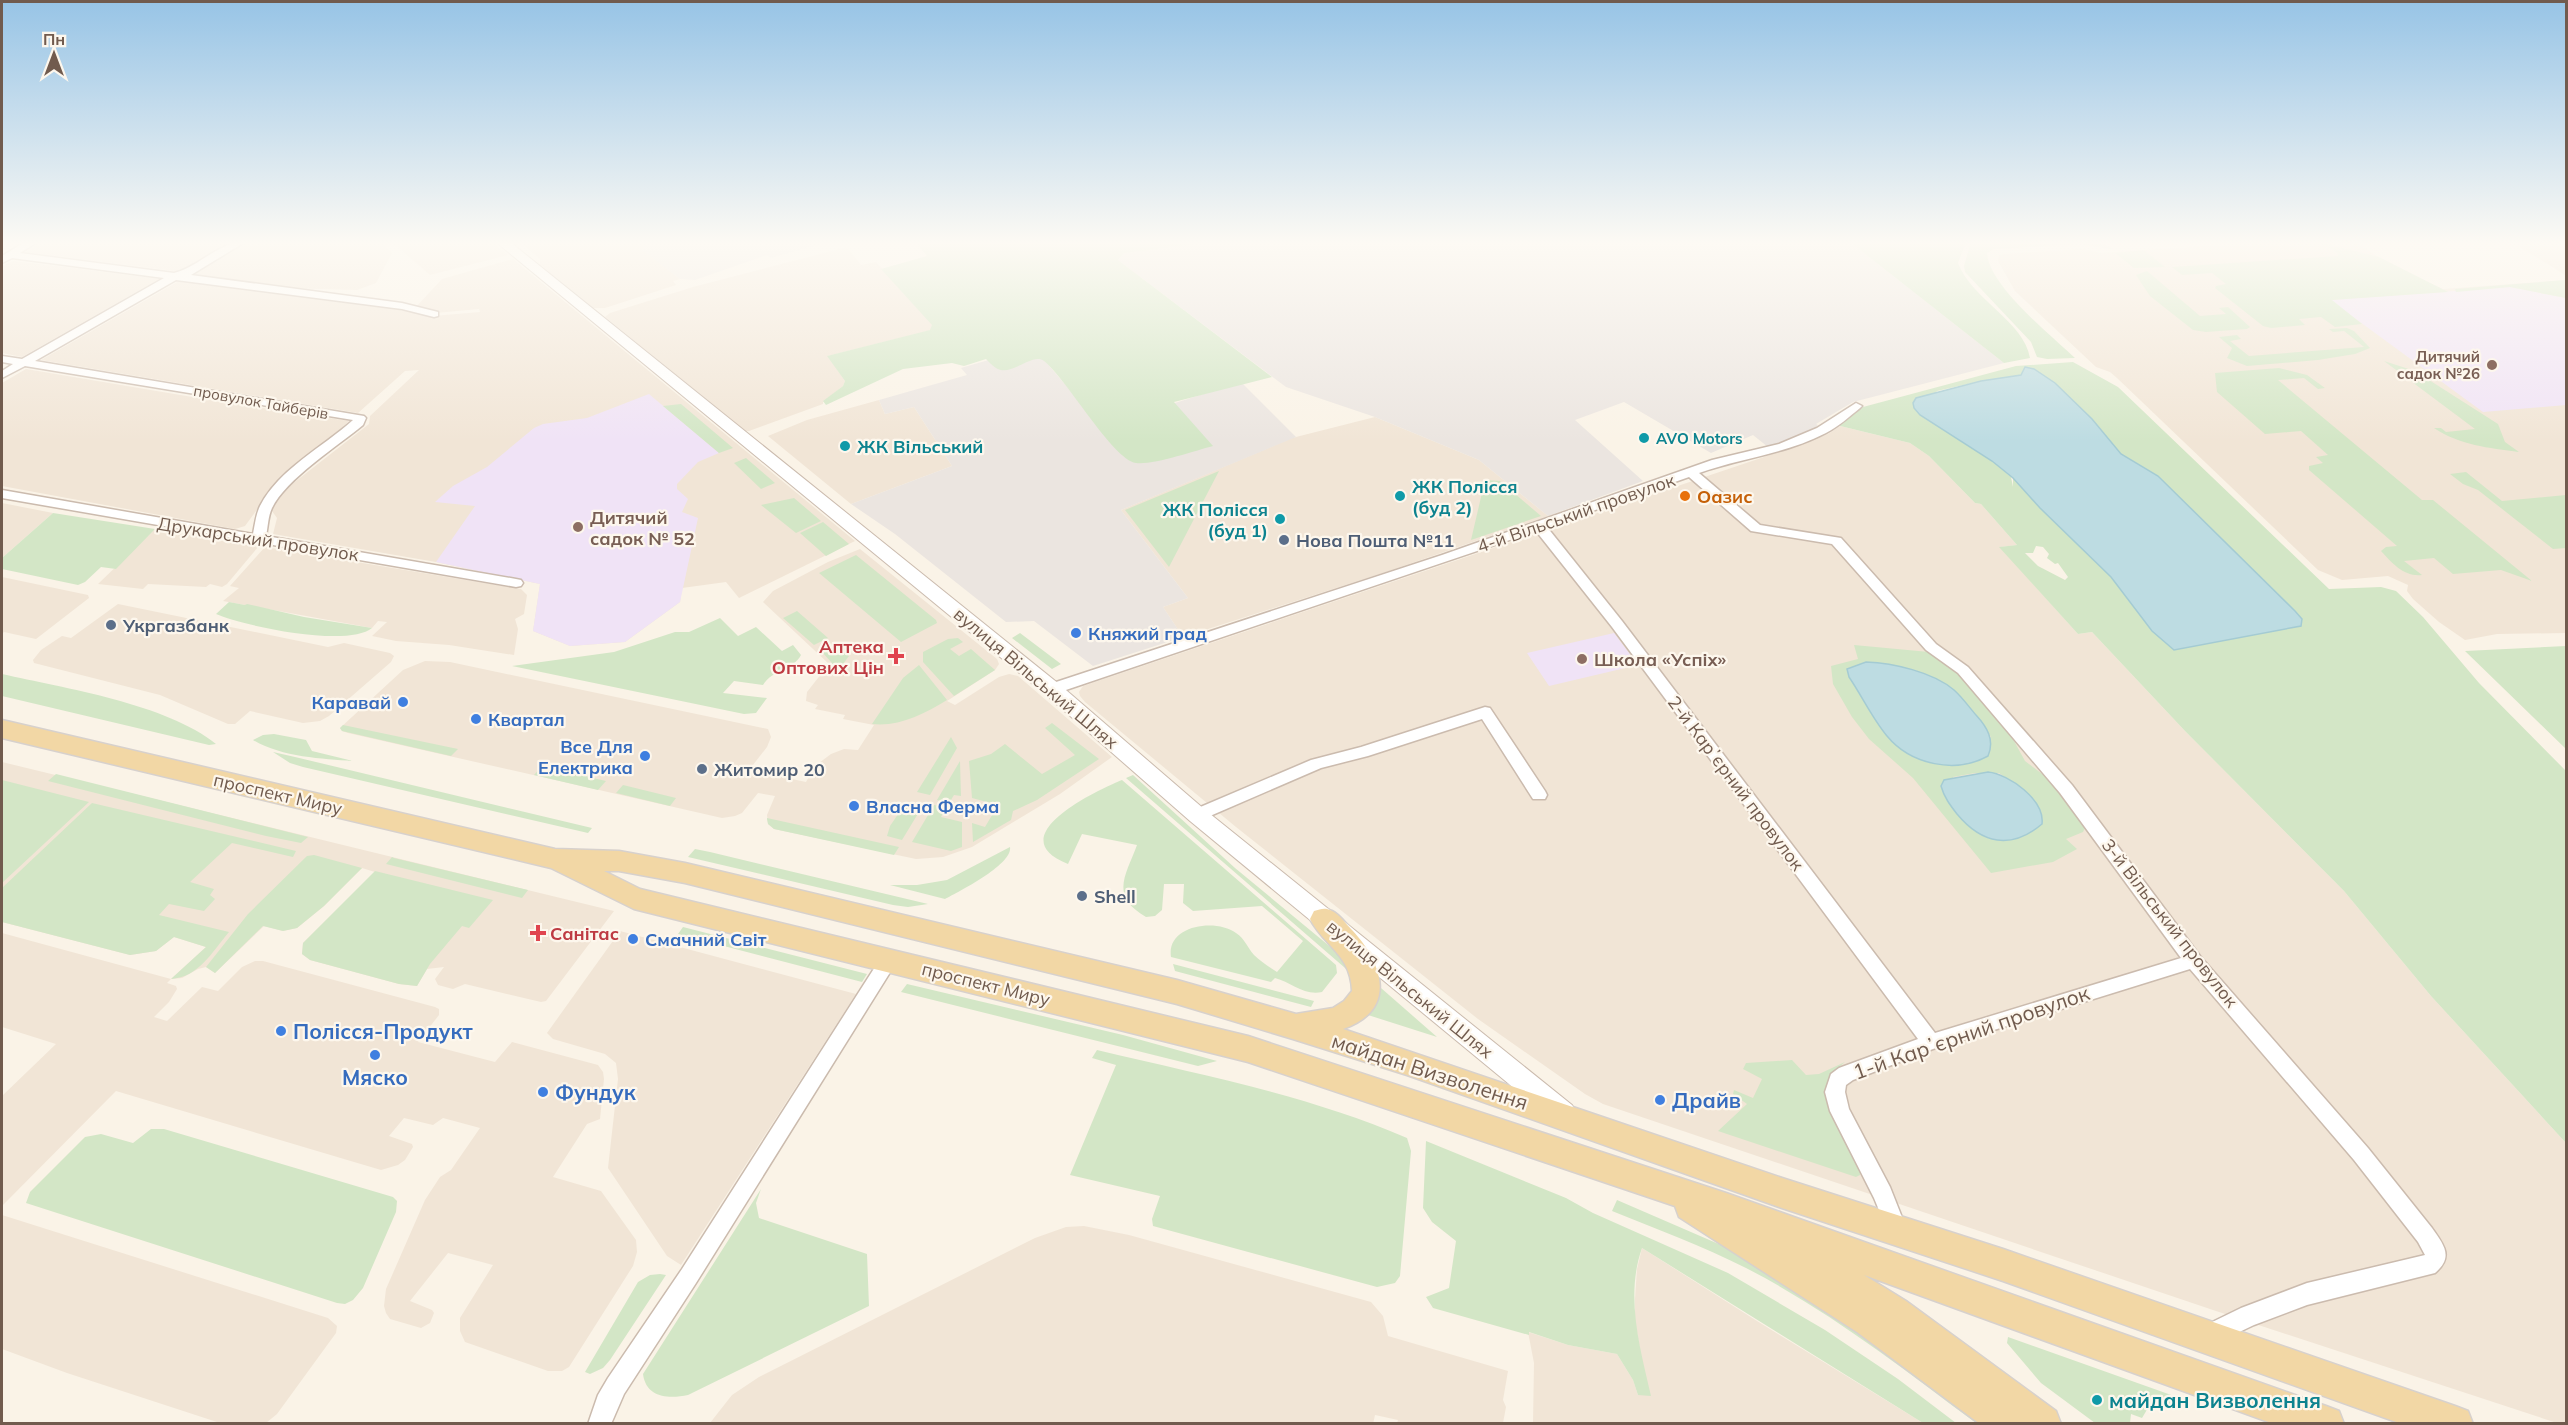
<svg xmlns="http://www.w3.org/2000/svg" width="2568" height="1425" font-family="Mulish,sans-serif">
<rect width="100%" height="100%" fill="#faf3e7"/>
<path fill="#f1e5d6" d="M42,242H232L183,272L26,252Z
M248,242H387L384,244L392,253L376,283L357,290L285,288L194,274Z
M392,242H492L508,255L430,275Z
M520,242H651L643,250L680,279L673,281L676,285L605,308H593L540,266V259Z
M2265,242H2355L2391,265L2443,289L2566,280V633L2497,634L2465,640L2439,622L2413,599L2407,591L2408,585L2388,576L2342,580L2318,570L2117,378L2110,372L2096,367L2015,291L1998,261L1999,255L2004,254L2083,249L2101,253Z
M2511,242H2566V276L2551,266Z
M847,247L861,265L876,262L940,328L828,356L845,381L843,386L823,402V404L749,431H745L605,317L610,313L693,287Z
M513,259L855,541L739,598L726,582L682,588L680,602L625,642L570,646L533,631L540,584L436,562L273,534L277,518L269,507L282,492L369,424L370,416L419,370L405,371L358,413L41,360L179,281L382,307L433,316L480,312L479,309L435,313L416,307L442,279Z
M13,261L57,266L159,279L22,357L2,353V266Z
M26,369L222,402L349,421L308,459L287,476L280,478L245,526L235,529L2,486V383Z
M879,400L885,414L914,407L952,466L851,504L768,436L807,420Z
M1375,417L1479,460L1548,516L1389,571L1183,637L1163,607L1188,598L1121,510L1292,438Z
M1840,426L1910,443L1929,456L1975,503L1981,504L2017,545L2000,547L2078,634L2092,632L2185,731L2344,891L2431,996L2566,1143V1423H2557L2213,1310L1603,1104L1585,1094L1478,1019L1236,827L1085,702L1080,696L1079,692L1083,686L1764,457L1828,434Z
M2,503L53,513L2,558Z
M155,529L258,547L227,584L222,587L210,584L206,587L148,584L143,589L98,584Z
M265,547L521,589L527,595L524,614L515,619L518,629L514,655L449,645L396,641L372,636L387,622L378,621L372,628L223,601L239,588L230,586Z
M860,549L997,659L999,664L995,670L947,701L955,705L999,677L1009,674L1018,676L1112,757L1060,794L972,847L943,857L916,859L774,829L768,824L767,815L775,796L758,793L742,813L735,816L722,818L348,733L342,731L340,728L403,670L425,661L450,662L768,729L771,737L767,747L749,770L806,782L815,766L831,754L844,749L858,750L874,725L843,719L845,715L815,709L818,705L806,701L807,692L829,664L763,602L773,591L828,562Z
M2,577L88,595L89,598L36,639L4,632L2,634Z
M118,604L328,647L344,643L390,653L394,656L391,662L329,716L320,721L303,723L250,711L235,724H228L160,695L34,663L33,660L41,650L62,636L71,638Z
M2,762L614,911L546,1001L541,1002L465,984L453,989L438,985L435,979L444,967L427,969L417,986L399,984L310,960L302,954L303,943L375,872L362,868L324,906L297,928L283,931L264,926L215,973L206,967L198,969L182,978L171,979L167,983L176,986L177,989L169,1002L154,1017L167,1021L202,987L218,991L242,967L255,961H263L435,1007L439,1009V1015L418,1042L495,1062L512,1042L598,1065L603,1072L604,1079L600,1119L587,1124L553,1177L601,1191L636,1240L637,1252L633,1266L569,1367L562,1371H548L465,1342L460,1331V1318L493,1265L448,1253L410,1301L432,1310L434,1313L430,1323L421,1328L390,1319L386,1313L384,1306L386,1289L425,1200L440,1177L451,1170L480,1128L443,1118L433,1125L404,1118L389,1136L412,1144L413,1147L405,1160L398,1165L381,1170L116,1091L2,1206V1096L56,1044L2,1027V933L171,979L206,947L174,937L156,951L130,955L2,922Z
M620,931L856,994L681,1265L667,1256L608,1168L618,1079L616,1063L605,1054L553,1039L547,1033Z
M2,1215L328,1318L337,1326L336,1333L277,1414L266,1423H220L67,1373L2,1349Z
M1084,1226L1129,1235L1371,1302L1383,1316L1388,1336L1508,1371L1503,1400L1506,1407L1503,1423H1397L1398,1420L1375,1415L1373,1424L710,1423L732,1395L759,1377L1035,1238L1066,1227Z
M1642,1248L1757,1321L1923,1423H1533L1534,1363L1528,1332L1568,1345L1617,1354L1633,1380L1638,1395L1640,1350L1635,1321V1299L1637,1269Z"/>
<path fill="#ebe5e0" d="M651,242H827L771,258L767,255L695,280L680,279L642,250Z
M1214,242H1850L2004,363L1853,402L1816,424L1818,425L1813,430L1768,447L1753,435L1711,453L1624,402L1575,420L1643,481L1548,516L1479,460L1375,417L1286,387L1118,260L1124,253Z
M1033,347L1123,452L1175,403L1241,382L1296,437L1121,510L1188,598L1163,607L1183,637L1093,666L1034,621L1006,622L895,534L851,504L952,466L914,407L885,414L879,400L967,375L961,368Z"/>
<path fill="#f0e3f6" d="M2510,287L2566,298V405L2483,412L2330,300Z
M649,394L719,453L698,462L677,484V489L688,499L682,512L698,518L680,602L625,642L570,646L533,631L540,584L436,562L475,506L435,502L453,486L487,467L534,428L543,424L587,418Z
M1614,633L1638,665L1549,686L1527,653Z"/>
<path fill="#d3e6c6" fill-rule="evenodd" d="M915,242H1214L1124,253L1118,260L1272,377L1174,402L1213,446C1194,451 1154,465 1136,463C1113,460 1066,378 1044,361C1032,352 1011,378 996,368C993,366 989,362 986,359L964,366L952,363L903,369L826,405L823,401L843,386L845,381L827,356L930,330L932,325L881,269L927,256Z
M1850,242H1966L1958,263C1972,300 2024,321 2030,358L2004,363Z
M1971,242H2104L2111,249L2080,244L1994,249L1987,253C1989,286 2051,335 2075,358L2047,359L2037,357L2031,342L1965,272L1964,266Z
M2322,243L2379,257L2448,292L2332,300L2362,324L2335,327L2321,317L2299,319L2305,325L2271,328L2263,326L2215,288L2216,286L2226,284L2212,273L2182,275L2172,267L2338,256L2337,253Z
M2144,250L2165,267L2134,268L2115,253Z
M2147,271L2200,316L2226,314L2219,308L2228,307L2250,327L2247,329L2206,332L2193,330L2150,296L2136,275Z
M2565,280L2566,298L2510,287L2456,292L2455,289Z
M2347,328L2354,331L2370,348L2355,354L2318,360L2247,366L2227,358L2232,348L2219,337L2237,335L2241,339L2230,341L2249,356L2364,347L2344,331L2333,332L2329,329Z
M2384,361L2415,371L2498,424L2505,442L2519,452C2489,448 2459,445 2434,428H2441L2446,432L2475,429Z
M2073,362L2118,387L2329,589L2381,587L2396,591L2423,617L2479,683L2566,771V1143L2431,996L2344,891L2185,731L2092,632L2078,634L1999,547L2017,545L1981,504L1975,503L1929,456L1910,443L1832,424L1863,407L2016,366ZM2034,370L2055,383L2092,419L2121,454L2158,476L2270,587L2013,478V487L2011,477L1992,461L1920,415L1937,391L1981,381L2010,379ZM2036,546L2043,547L2049,554L2047,558L2055,564L2058,563L2068,577L2065,580L2038,566L2025,553H2033Z
M2279,368L2307,375L2325,388L2318,389L2304,378L2278,380L2422,500H2433L2532,581L2501,570L2453,574L2434,558L2404,561L2422,575C2404,577 2393,564 2381,551L2386,547L2397,546L2309,470V466L2323,463L2316,457L2328,455L2301,431L2265,434L2217,392L2215,373Z
M681,404L733,448L719,453L663,406Z
M746,458L775,483L761,489L734,463Z
M1219,471L1169,567L1125,510Z
M2466,472L2502,501L2566,495V548L2553,549L2478,490L2463,484L2450,474Z
M1485,480L1500,481L1541,516L1471,540Z
M794,498L821,521L796,533L761,505Z
M53,513L155,529L116,569L101,567L85,582L78,585L2,569V558Z
M823,522L849,544L826,556L800,533Z
M856,555L936,620L937,623L901,642L819,573Z
M229,602L245,605L247,604L304,617L372,628C348,648 243,626 216,614Z
M797,611L828,638L814,645L783,618Z
M720,618L738,636L756,627L782,651L793,645L801,655C793,670 773,669 763,685L734,681L723,693L767,698L756,713L744,714L512,666L614,652L675,632H689Z
M1020,633L1061,664L1052,669L1012,638Z
M958,638L963,642L950,649L959,656L971,649L995,670L954,696L923,662V652L948,639Z
M836,645L849,656L837,672L828,670L832,663L822,652Z
M1854,645L1929,652L1952,664L2008,730L2025,761L2050,780L2082,821L2085,828L2083,832L2066,839L2077,849L2053,862L1991,873L1913,778L1869,739L1852,717L1833,684L1831,666L1858,659ZM1866,662C1924,665 1961,687 1991,737L1912,754C1882,737 1868,705 1849,677ZM1975,773H1999L2020,787L1987,838C1956,821 1960,810 1953,777Z
M2566,646V749L2465,651Z
M919,665L947,700C924,714 899,727 872,724L903,678Z
M2,674C64,688 167,704 216,744L209,745L2,696Z
M1052,723L1099,759L1037,800L1013,811L1011,820L973,842L972,823L985,827L998,805L972,798L969,761L991,754L1005,744L1042,774L1075,755L1045,728Z
M343,725L458,749L451,756L342,731L340,728Z
M274,734L306,740L312,751L353,761C322,759 281,757 253,740L263,735Z
M951,737L957,748L930,795L917,792Z
M273,752L295,757L592,828L588,833L303,767L290,763Z
M960,761L961,796L954,795L949,803L937,800Z
M542,766L606,781L598,790L534,775Z
M56,774L308,837L301,843L266,836L48,781Z
M1133,775L1235,868L1339,954L1352,974L1126,778Z
M2,780L89,802L2,883Z
M1122,780L1336,965L1337,973L1322,992C1304,996 1291,982 1275,978L1271,982L1171,957C1166,925 1216,918 1236,933C1245,939 1247,947 1254,955C1260,961 1269,967 1277,972L1303,941L1262,906L1193,911L1183,903L1184,884H1164L1162,910L1155,916L1146,917C1109,896 1126,875 1137,845L1082,834L1068,864C999,837 1095,791 1122,780Z
M623,785L676,798L670,806L616,793Z
M92,803L296,851L293,857L232,843L190,882L214,889L210,895L215,899L204,911L169,904L159,915L229,932C212,952 199,977 171,979L206,947L174,937L156,951L130,955L2,922V888Z
M905,804L922,807L902,840L887,836L890,826Z
M934,805L946,807L941,817L962,822V847L951,851L912,842Z
M767,819V818L899,847L894,855L774,829L768,824Z
M1010,847C1013,864 960,891 945,899L890,885H917L947,880Z
M695,849L710,852L928,904L908,907L893,905L688,857Z
M314,855L362,868L324,906L297,928L283,931L263,926L215,973L206,967L248,914L307,856Z
M392,857L394,858L528,890L522,898L386,864Z
M375,871L493,900L469,928L462,926L430,964L417,986L399,984L310,960L302,954L303,943Z
M683,927L867,974L862,982L678,934Z
M1173,964L1314,1001L1311,1007L1175,971Z
M907,984L1123,1035L1217,1061L1198,1066L901,992Z
M1381,988L1437,1037L1368,1015L1379,998Z
M1097,1050C1202,1075 1307,1095 1407,1138L1411,1151L1400,1276L1395,1283L1377,1287L1153,1226L1152,1219L1160,1196L1070,1175L1116,1065L1092,1058Z
M1792,1060L1806,1075L1819,1074L1845,1062C1833,1072 1828,1078 1827,1094L1860,1169V1175L1856,1177L1718,1131L1747,1104L1733,1094L1734,1090L1753,1098L1762,1079L1743,1069L1746,1063Z
M151,1129H164L393,1197L397,1201L396,1212L363,1288L353,1300L345,1304L337,1303L26,1203L30,1192L85,1137L101,1134L133,1143Z
M1426,1141L1566,1198L1593,1213L1728,1273L1825,1330L1898,1379L1956,1423H1923L1642,1248C1625,1296 1640,1348 1651,1396L1638,1395L1633,1380L1617,1354L1568,1345L1529,1332V1335L1433,1308L1426,1297L1449,1288L1456,1241L1432,1222L1423,1208Z
M761,1189L756,1203L759,1218L867,1254L869,1306L688,1395C669,1399 646,1398 643,1374Z
M1617,1200L1751,1258L1997,1423H1976C1902,1368 1828,1310 1746,1268C1702,1246 1657,1229 1612,1211Z
M660,1274L666,1275L610,1360L603,1368L590,1374L585,1372L638,1282L650,1275Z
M2008,1337L2174,1396L2172,1404L2148,1408L2142,1418L2131,1414L2130,1423H2095L2041,1383L2007,1343Z"/>
<path fill="#bddce2" stroke="#a4cbd3" stroke-width="1.5" d="M2025,367L2034,369L2055,383L2092,419L2121,454L2158,476L2295,611L2302,619L2301,626L2174,650L2152,631L2111,577L2040,508L2013,478L1992,461L1920,415L1914,408L1913,403L1916,398L1981,381L2021,375Z
M1866,662C1893,663 1933,672 1954,690C1962,697 1969,707 1976,715C1987,727 1995,740 1988,756C1956,774 1911,765 1887,736C1872,718 1862,696 1849,677L1847,669Z
M1988,772C2009,774 2045,800 2042,824C2011,850 1982,844 1957,814C1950,805 1944,797 1941,786L1944,780Z"/>
<g fill="none" stroke-linecap="round" stroke-linejoin="round">
<defs>
<path id="minor" d="M25,242H37L20,253L174,273C199,267 218,242 245,242L191,275L402,303L438,312V316L434,317L402,309L176,280L35,361L364,416L366,418L363,425C339,445 285,480 272,508C268,516 268,527 266,536L516,579L521,580L523,583L521,586L516,587L2,498V490L253,534C255,524 256,514 260,506C279,469 323,447 353,420L25,366L2,378V371L13,364L2,362V356L22,359L164,278L12,258L2,263V256Z
M1856,403L1862,406L1860,408C1849,417 1838,427 1826,433C1786,454 1741,458 1699,473L1760,525L1841,538L1936,644L1968,667L2072,785L2200,956L2368,1148L2432,1228C2444,1245 2454,1257 2435,1273L2307,1305L2254,1325L2210,1346L2202,1343L2199,1335L2202,1327L2241,1308L2307,1283L2425,1255L2418,1242L2354,1160L2190,969L1933,1049L1853,1080L1846,1085L1845,1092L1849,1109L1890,1187L1907,1230L1904,1237L1897,1240L1890,1237L1874,1198L1830,1111L1825,1092L1831,1074L1839,1068L1918,1039L1612,627L1536,531L1057,693L1052,694L1045,689L1047,685L1442,555L1712,460L1779,444L1817,428ZM1689,477L1751,531L1832,544L1926,650L1958,673L2060,793L2181,958L1935,1033L1622,621L1547,527Z
M1485,707L1490,708L1545,791L1547,795L1545,799H1533L1482,719L1368,756L1321,768L1203,819H1191L1189,815L1191,811L1311,760L1361,747Z
M888,954L894,956L897,961L894,966L696,1283L624,1394L611,1424H588L598,1395L608,1378L682,1269L882,956Z"/>
<path id="tertiary" d="M496,242H510L1059,684L1204,809L1572,1105L1576,1113L1572,1121L1563,1124L1554,1121L1190,821L1045,694Z"/>
<path id="primary" d="M2,720L555,849L619,851L685,863L1177,980L1296,1014L1333,1008L1344,1001L1352,991C1351,955 1325,947 1310,919L1314,911C1321,909 1325,907 1332,911C1339,914 1346,924 1352,930C1384,964 1397,1010 1343,1029L1782,1178L2003,1249L2455,1406L2468,1411L2473,1424H2402L2003,1281L1782,1208L1407,1075L1293,1039L1177,1004L685,883L619,871H604L640,889L1248,1036L1726,1193L2326,1406L2339,1411L2344,1424H2274L1864,1275L1906,1301L2056,1411L2061,1424H1980L1857,1332L1679,1217L1675,1206L1248,1062L634,909L551,868L2,738Z"/>
</defs>
<use href="#minor" stroke="#cbbbae" stroke-width="3"/>
<use href="#tertiary" stroke="#cbbbae" stroke-width="2"/>
<use href="#primary" stroke="#d7d1cd" stroke-width="3"/>
<use href="#minor" fill="#fff" fill-rule="evenodd"/>
<use href="#tertiary" fill="#fff" fill-rule="evenodd"/>
<use href="#primary" fill="#f2d7a5" fill-rule="evenodd"/>
</g>
<linearGradient id="sky" x2="0" y2="1"><stop stop-color="#97c4e6"/><stop offset="0.55" stop-color="#fdfaf4"/><stop offset="1" stop-color="#fdfaf4" stop-opacity="0"/></linearGradient>
<rect width="2568" height="442" fill="url(#sky)"/>
<g fill="#8d6e63" stroke="#fdf7ed" stroke-width="2">
<circle cx="2492" cy="365" r="6"/>
<circle cx="578" cy="527" r="6"/>
<circle cx="1582" cy="659" r="6"/>
</g>
<g fill="#0f9aa8" stroke="#fdf7ed" stroke-width="2">
<circle cx="1644" cy="438" r="6"/>
<circle cx="845" cy="446" r="6"/>
<circle cx="1400" cy="496" r="6"/>
<circle cx="1280" cy="519" r="6"/>
<circle cx="2097" cy="1400" r="6"/>
</g>
<circle fill="#e8710a" stroke="#fdf7ed" stroke-width="2" cx="1685" cy="496" r="6"/>
<g fill="#5c6f8a" stroke="#fdf7ed" stroke-width="2">
<circle cx="1284" cy="540" r="6"/>
<circle cx="111" cy="625" r="6"/>
<circle cx="702" cy="769" r="6"/>
<circle cx="1082" cy="896" r="6"/>
</g>
<g fill="#3f7fe0" stroke="#fdf7ed" stroke-width="2">
<circle cx="1076" cy="633" r="6"/>
<circle cx="403" cy="702" r="6"/>
<circle cx="476" cy="719" r="6"/>
<circle cx="645" cy="756" r="6"/>
<circle cx="854" cy="806" r="6"/>
<circle cx="633" cy="939" r="6"/>
<circle cx="281" cy="1031" r="6"/>
<circle cx="375" cy="1055" r="6"/>
<circle cx="543" cy="1092" r="6"/>
<circle cx="1660" cy="1100" r="6"/>
</g>
<g fill="#e0444e" stroke="#fdf7ed" stroke-width="2">
<path d="M893 647h6v6h6v6h-6v6h-6v-6h-6v-6h6z"/>
<path d="M535 924h6v6h6v6h-6v6h-6v-6h-6v-6h6z"/>
</g>
<g text-anchor="middle" dominant-baseline="central" stroke-width="4.5" stroke-linejoin="round" paint-order="stroke">
<g font-size="15" font-weight="bold" fill="#785e54" stroke="#fdf7ed" text-anchor="end">
<text x="2480" y="356">Дитячий<tspan x="2480" dy="17">садок №26</tspan></text>
</g>
<g font-size="15" fill="#715b4e" stroke="#fdf7ed">
<text transform="translate(261 402) rotate(10)">провулок Тайберів</text>
</g>
<g font-size="15" font-weight="bold" fill="#0d838f" stroke="#fdf7ed" text-anchor="start">
<text x="1656" y="438">AVO Motors</text>
</g>
<g font-size="18" font-weight="bold" fill="#0d838f" stroke="#fdf7ed" text-anchor="start">
<text x="857" y="446">ЖК Вільський</text>
<text x="1412" y="486">ЖК Полісся<tspan x="1412" dy="21">(буд 2)</tspan></text>
<text x="1268" y="509" text-anchor="end">ЖК Полісся<tspan x="1268" dy="21">(буд 1)</tspan></text>
</g>
<g font-size="18" font-weight="bold" fill="#c56008" stroke="#fdf7ed" text-anchor="start">
<text x="1697" y="496">Оазис</text>
</g>
<g font-size="18" fill="#715b4e" stroke="#fdf7ed">
<text transform="translate(1576 513) rotate(-19)">4-й Вільський провулок</text>
<text transform="translate(258 539) rotate(9)">Друкарський провулок</text>
<text transform="translate(1036 678) rotate(40)">вулиця Вільський Шлях</text>
<text transform="translate(1736 783) rotate(53)">2-й Карʼєрний провулок</text>
<text transform="translate(278 794) rotate(13)">проспект Миру</text>
<text transform="translate(2170 923) rotate(52)">3-й Вільський провулок</text>
<text transform="translate(986 984) rotate(14)">проспект Миру</text>
<text transform="translate(1410 989) rotate(39)">вулиця Вільський Шлях</text>
</g>
<g font-size="18" font-weight="bold" fill="#785e54" stroke="#fdf7ed" text-anchor="start">
<text x="590" y="517">Дитячий<tspan x="590" dy="21">садок № 52</tspan></text>
<text x="1594" y="659">Школа «Успіх»</text>
</g>
<g font-size="18" font-weight="bold" fill="#4e5e75" stroke="#fdf7ed" text-anchor="start">
<text x="1296" y="540">Нова Пошта №11</text>
<text x="123" y="625">Укргазбанк</text>
<text x="714" y="769">Житомир 20</text>
<text x="1094" y="896">Shell</text>
</g>
<g font-size="18" font-weight="bold" fill="#366cbe" stroke="#fdf7ed" text-anchor="start">
<text x="1088" y="633">Княжий град</text>
<text x="391" y="702" text-anchor="end">Каравай</text>
<text x="488" y="719">Квартал</text>
<text x="633" y="746" text-anchor="end">Все Для<tspan x="633" dy="21">Електрика</tspan></text>
<text x="866" y="806">Власна Ферма</text>
<text x="645" y="939">Смачний Світ</text>
</g>
<g font-size="18" font-weight="bold" fill="#be3a42" stroke="#fdf7ed" text-anchor="end">
<text x="884" y="646">Аптека<tspan x="884" dy="21">Оптових Цін</tspan></text>
<text x="550" y="933" text-anchor="start">Санітас</text>
</g>
<g font-size="21" font-weight="bold" fill="#366cbe" stroke="#fdf7ed" text-anchor="start">
<text x="293" y="1031">Полісся-Продукт</text>
<text x="375" y="1077" text-anchor="middle">Мяско</text>
<text x="555" y="1092">Фундук</text>
<text x="1672" y="1100">Драйв</text>
</g>
<g font-size="21" fill="#715b4e" stroke="#fdf7ed">
<text transform="translate(1971 1032) rotate(-19)">1-й Карʼєрний провулок</text>
<text transform="translate(1430 1071) rotate(18)">майдан Визволення</text>
</g>
<g font-size="21" font-weight="bold" fill="#0d838f" stroke="#fdf7ed" text-anchor="start">
<text x="2109" y="1400">майдан Визволення</text>
</g>
</g>
<rect width="2568" height="1425" fill="none" stroke="#715b4e" stroke-width="6"/>
<g transform="translate(54 54)" stroke="#fdf7ed" stroke-width="4.5" paint-order="stroke">
<path d="M0-4.5L10 22L0 15L-10 22Z" fill="#715b4e"/>
<text y="-9" font-size="16" font-weight="bold" text-anchor="middle" fill="#715b4e">Пн</text>
</g>
</svg>
